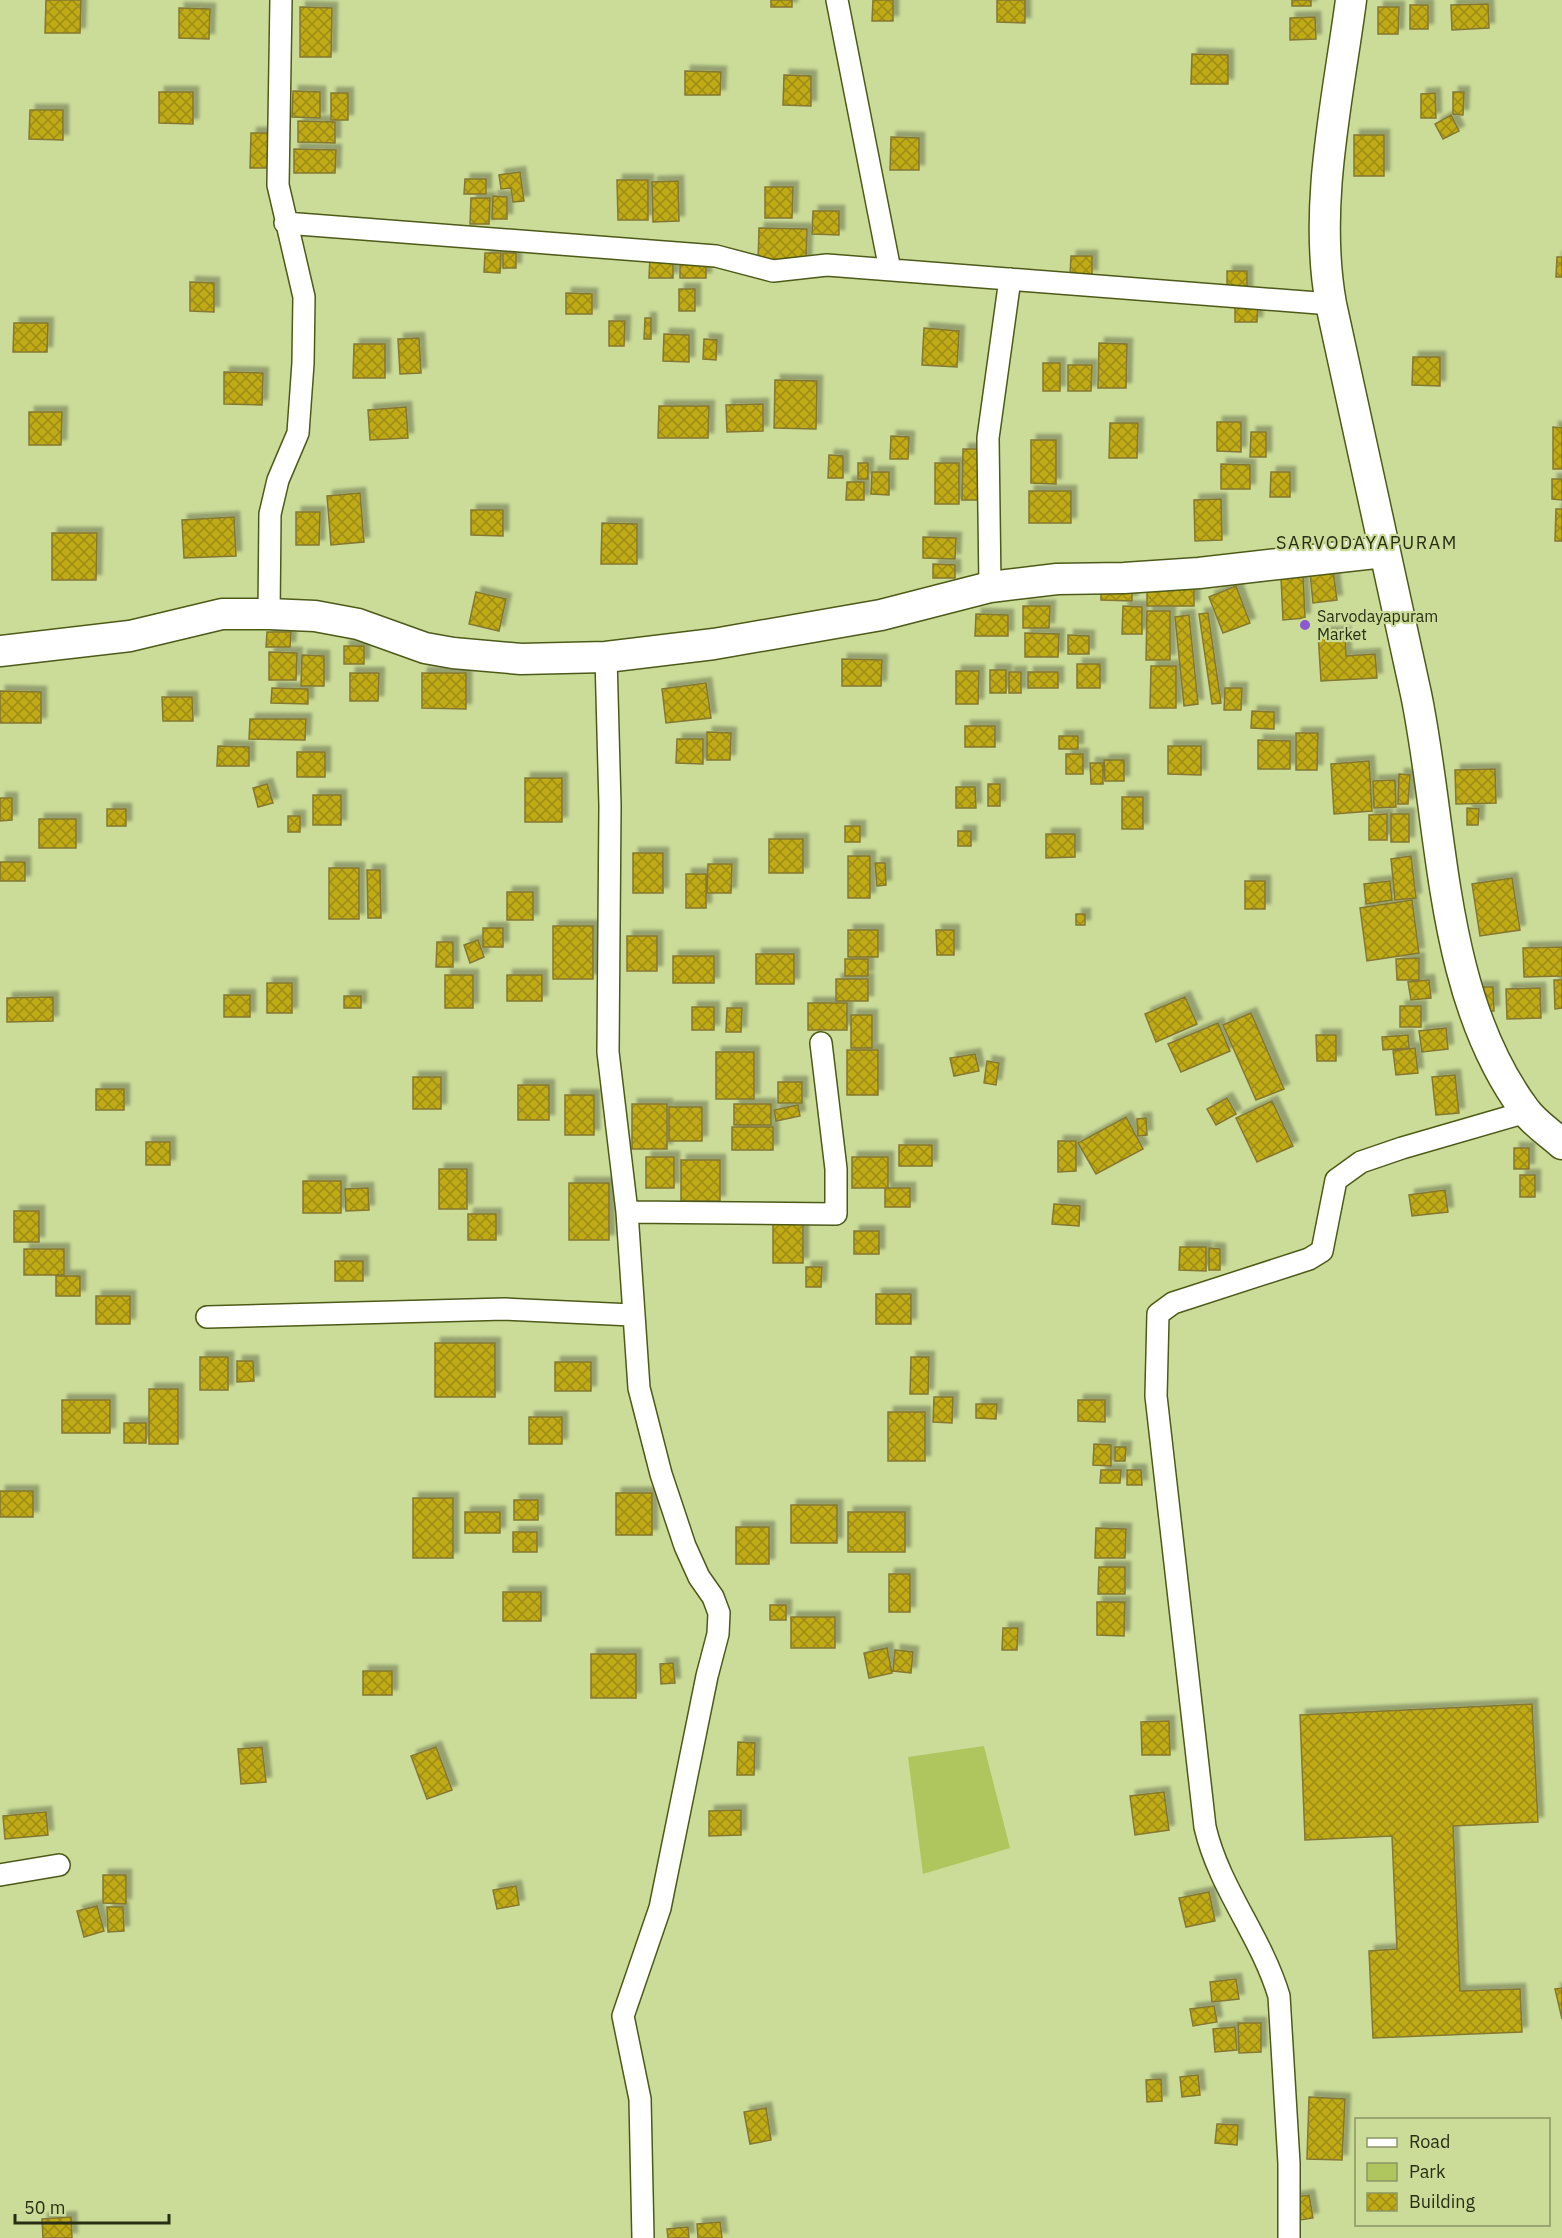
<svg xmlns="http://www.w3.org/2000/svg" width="1562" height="2238" font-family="'IBM Plex Sans',sans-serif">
<defs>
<pattern id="building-cross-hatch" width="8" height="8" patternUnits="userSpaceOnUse" patternTransform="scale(1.5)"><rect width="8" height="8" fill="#c0aa17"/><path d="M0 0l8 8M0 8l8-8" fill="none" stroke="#9c8b14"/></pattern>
<filter id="shadow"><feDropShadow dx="5.5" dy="-5.5" stdDeviation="1.5" flood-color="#0004"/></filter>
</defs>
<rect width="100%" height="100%" fill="#cbdc99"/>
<path fill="#afc65f" d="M984,1746L1010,1848L923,1874L908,1757Z"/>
<path fill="url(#building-cross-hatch)" stroke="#847833" stroke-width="1.5" filter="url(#shadow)" d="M46,0H81L80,33H45Z
M771,0H792V7H771Z
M873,0H893V21H872Z
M997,0H1025V23L997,22Z
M1292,0H1311V6H1292Z
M1488,4L1489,28L1452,30L1451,5Z
M1410,5H1428V29H1410Z
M300,7L332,8L331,57H300Z
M1378,7H1399L1398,34H1378Z
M179,8L210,9L209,39L179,38Z
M1315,17L1316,39L1290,40V18Z
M1192,54L1228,55V84H1191Z
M685,71L721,72L720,95H685Z
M784,75L811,76V106L783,105Z
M293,91L320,92V118L292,117Z
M159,92H193V124L159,123Z
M1453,92H1464L1463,115L1453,114Z
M331,93H348V120H331Z
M1435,93L1436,118H1421V94Z
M30,110H63V140L29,139Z
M1451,115L1459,131L1443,139L1435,124Z
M298,121L335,122V143L298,142Z
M251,133H272V168H250Z
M1354,135H1384V176H1354Z
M891,137L919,138V170H890Z
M294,149L336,150L335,173H294Z
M520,172L524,201L513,202L511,188L501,189L499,175Z
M465,179H486V194H464Z
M617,180H648V220H618Z
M678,181L679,221L653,222L652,182Z
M765,187H793L792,218H765Z
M493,196L507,197V219H492Z
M471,198H490L489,224H470Z
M813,211H839V235L812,234Z
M759,228L807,229L806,264L758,263Z
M485,253H501L500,273L484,272Z
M503,253H516V268H503Z
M650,256H673V278H649Z
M1071,256H1092V275H1070Z
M1557,257H1562V277H1556Z
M680,259H706V278H680Z
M1227,271H1247V294H1227Z
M190,282L214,283V312L190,311Z
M679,289H695V311H679Z
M566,293L592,294V314H566Z
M1235,302H1258L1257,322H1235Z
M645,318H651V339H644Z
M609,321H625L624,346H609Z
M14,323H48L47,352H13Z
M924,328L959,331L957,367L922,365Z
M664,334L689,335V362L663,361Z
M419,338L421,373L400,374L398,339Z
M704,339L717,340L716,360L703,359Z
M1099,343L1127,344L1126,388H1098Z
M354,344H385V378H353Z
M1413,357H1440V386L1412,385Z
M1043,363H1060V391H1043Z
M1068,365H1092L1091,391H1068Z
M224,372L263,373L262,405L224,404Z
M775,380L817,381L816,429L774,428Z
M763,404V431L727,432L726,405Z
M659,406H709L708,438H658Z
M406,407L408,438L370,440L368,410Z
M29,412H62L61,445H29Z
M1217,422H1241V452L1217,451Z
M1110,423H1138L1137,458H1109Z
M1553,427L1562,428V469H1553Z
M1251,432H1266V457H1250Z
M891,436L909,437L908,459H890Z
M1031,440H1056V484L1031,483Z
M963,449H985L984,500H962Z
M829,455L843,456V478H828Z
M858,463H868V479H858Z
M935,463H959V504H935Z
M1221,464L1250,465V489H1221Z
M872,472H889V495L871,494Z
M1271,472H1290V497H1270Z
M1552,479H1562V500L1552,499Z
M847,482H864V500H846Z
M1029,491H1071V523H1029Z
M360,493L364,542L331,545L327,496Z
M1221,499L1222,540L1195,541L1194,500Z
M1556,509H1562V541H1555Z
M471,510H503V536L471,535Z
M296,512H320L319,545H296Z
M234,517L236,556L184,558L182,520Z
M602,523L637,524V564H601Z
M52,533H97L96,580H52Z
M923,537L956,538L955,559L923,558Z
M933,564L955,565V578H933Z
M1333,570L1337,600L1313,603L1310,572Z
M1303,576L1305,618L1283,620L1281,578Z
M1101,584L1132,585V601L1101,600Z
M1236,586L1250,623L1223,633L1209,597Z
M1147,587H1194V606H1147Z
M476,592L506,599L499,631L469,624Z
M1023,606H1050L1049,628H1023Z
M1123,606L1142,607V634H1122Z
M1147,611H1170V660H1146Z
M1208,613L1221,703L1212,704L1199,614Z
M976,614L1008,615V636H975Z
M1189,615L1198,704L1184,706L1175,617Z
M267,632H291L290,647H266Z
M1345,632L1346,656L1375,654L1377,678L1321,681L1318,633Z
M1025,633L1059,634L1058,657H1025Z
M1068,635L1089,636V654H1068Z
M344,646H364V664H344Z
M269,652L297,653L296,680H269Z
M302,655L324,656V686H301Z
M842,659L882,660L881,686H842Z
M1077,664H1100V688H1077Z
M1151,666H1176V708H1150Z
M990,670H1006V693H990Z
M956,671H979L978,704H956Z
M1009,672H1021V693H1009Z
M1028,672H1058V688H1028Z
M350,673H379L378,701H350Z
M422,673H466V709L422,708Z
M706,683L711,718L666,723L662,689Z
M272,688L308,689V704L271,703Z
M1225,688H1242L1241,710H1224Z
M0,691L41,692V723H0Z
M162,697H192L193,721H163Z
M1252,711L1274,712V729L1251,728Z
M250,719H306L305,740L249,739Z
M965,726H995V747H965Z
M707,732L731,733L730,760H707Z
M1296,733H1318L1317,770H1296Z
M1059,736H1078V749H1059Z
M677,739H703V764L676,763Z
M1258,740L1290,741V769H1258Z
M218,746L249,747V766H217Z
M1168,746H1201V775L1168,774Z
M297,752H325V777H297Z
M1066,754H1083V774H1066Z
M1104,760H1124V781H1105Z
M1369,761L1372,811L1334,814L1331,764Z
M1090,763H1103V784H1091Z
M1495,769L1496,803L1456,804L1455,770Z
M1399,774L1410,775L1408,804H1398Z
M525,778H562V822H525Z
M1395,780L1396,807L1374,808L1373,781Z
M267,784L273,803L258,807L253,788Z
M988,784H1000V806H988Z
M956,787H975L976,808H956Z
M313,795H341V825H313Z
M1122,797H1143V829H1122Z
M0,798H12V820L0,821Z
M1467,808L1479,809L1478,825H1467Z
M107,809H126V826H107Z
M1387,814V840H1369V815Z
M1391,814H1409V842H1391Z
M288,816H300V832H288Z
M39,819H76V848H39Z
M845,826H860V842H845Z
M958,831H971V846H958Z
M1046,834H1075V857L1046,858Z
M769,839H803V873H769Z
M633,853H663V893H633Z
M848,856H870V898H848Z
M1411,856L1416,898L1395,900L1391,859Z
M0,862H25V881H0Z
M875,863H885L886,885L877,886Z
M708,864H732L731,893H707Z
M329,868H359V919H329Z
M367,870H380L381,918H368Z
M686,874H706V908H686Z
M1512,878L1520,930L1480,936L1472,884Z
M1245,881H1265V909H1245Z
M1390,881L1392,900L1366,904L1364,884Z
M507,892H533V920H507Z
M1412,900L1419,953L1367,961L1360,908Z
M1076,914H1085V925H1076Z
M553,926H593V979H553Z
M483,928H503V947H483Z
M848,930H878V957H848Z
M936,930H954V955H937Z
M627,936H657V971H627Z
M478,940L484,957L470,963L464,945Z
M437,942H453V967H436Z
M1562,947V976L1524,977L1523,948Z
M756,954H794V984H756Z
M673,956H714V983H673Z
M1419,958V980H1397L1396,959Z
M845,959H868V976H845Z
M445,975H473V1008H445Z
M507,975H542V1001H507Z
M836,979H868V1001H836Z
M1429,980L1431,998L1411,1000L1408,982Z
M1554,980H1562V1008L1555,1009Z
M267,983H292V1013H267Z
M1477,987H1493L1494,1011H1478Z
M1540,988L1541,1018L1507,1019L1506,989Z
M224,995H250V1017H224Z
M344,996H361V1008H344Z
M53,997V1021L7,1022V998Z
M1185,997L1197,1024L1156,1042L1145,1014Z
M808,1003H847V1030H808Z
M1400,1006H1421V1027H1400Z
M692,1007H714V1030H692Z
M727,1008H742L741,1032H726Z
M1251,1013L1284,1089L1256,1100L1223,1025Z
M851,1015H872V1048H851Z
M1218,1023L1230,1051L1181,1072L1168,1044Z
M1446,1028L1448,1049L1422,1052L1419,1031Z
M1316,1035H1336V1061H1317Z
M1408,1035L1409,1048L1383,1050L1382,1037Z
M1415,1048L1418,1073L1396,1075L1393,1051Z
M847,1050H878V1095H847Z
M716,1052H754V1099H716Z
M975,1054L979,1071L954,1076L950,1058Z
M987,1061L999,1063L996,1085L984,1083Z
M1455,1075L1459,1113L1436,1115L1432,1077Z
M413,1077H441V1109H413Z
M778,1082H802V1103H778Z
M518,1085H549V1120H518Z
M96,1089H124V1110H96Z
M565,1095H594V1135H565Z
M1227,1098L1236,1114L1216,1125L1207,1109Z
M1272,1101L1293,1146L1257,1162L1236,1118Z
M632,1104H667V1149H632Z
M734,1104H771V1125H734Z
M798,1105L800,1116L776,1121L774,1110Z
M669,1107H702V1141H669Z
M1126,1117L1143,1149L1096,1174L1078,1143Z
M1146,1118L1147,1135L1138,1136L1137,1119Z
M732,1127H773V1150H732Z
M1058,1141H1076V1171L1058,1172Z
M146,1142H170V1165H146Z
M899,1145H932V1166H899Z
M1514,1148H1529V1169H1514Z
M646,1157H674V1188H646Z
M852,1157H888V1188H852Z
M681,1160H720V1201H681Z
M439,1169H467V1209H439Z
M1520,1175H1535V1197H1520Z
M303,1181H341V1213H303Z
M569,1183H609V1240H569Z
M368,1188L369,1210L346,1211L345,1189Z
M885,1188H910V1207H885Z
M1445,1190L1448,1212L1412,1216L1409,1195Z
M1054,1204L1080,1206L1079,1226L1052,1224Z
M14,1211H39V1242H14Z
M468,1214H496V1240H468Z
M773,1221H803V1263H773Z
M854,1231H879V1254H854Z
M1180,1247H1206V1271L1179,1270Z
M1209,1248L1220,1249V1270H1209Z
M24,1249H64V1275H24Z
M335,1261H363V1281H335Z
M806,1267H822L821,1287H806Z
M56,1276H80V1296H56Z
M876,1294H911V1324H876Z
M96,1296H130V1324H96Z
M435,1343H495V1397H435Z
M200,1357H228V1390H200Z
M911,1357H929L928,1394H910Z
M237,1361H253L254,1381L237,1382Z
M555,1362H591V1391H555Z
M149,1389H178V1444H149Z
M934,1397H953L952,1423L933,1422Z
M62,1400H110V1433H62Z
M1078,1400H1105V1422L1078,1421Z
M976,1404H997L996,1419L976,1418Z
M888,1412H925V1461H888Z
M529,1417H562V1444H529Z
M124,1423H146V1443H124Z
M1094,1444L1111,1445V1466L1093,1465Z
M1115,1447H1126L1125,1461H1115Z
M1101,1470H1121L1120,1483H1100Z
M1127,1470H1141L1142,1485H1127Z
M0,1491H33V1517H0Z
M616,1493H652V1535H616Z
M413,1498H453V1558H413Z
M514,1500H538V1520H514Z
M791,1505H837V1543H791Z
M465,1512H500V1533H465Z
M848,1512H905V1552H848Z
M736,1527H769V1564H736Z
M1096,1528L1126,1529L1125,1558H1095Z
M513,1532H537V1552H513Z
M1099,1567H1125V1594H1098Z
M889,1574H910V1612H889Z
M503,1592H541V1621H503Z
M1097,1602H1125L1124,1636L1097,1635Z
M770,1605H786V1620H770Z
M791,1617H835V1648H791Z
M1003,1628H1018L1017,1650H1002Z
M887,1648L892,1673L869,1678L864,1653Z
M895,1650L913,1652L911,1673L893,1671Z
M591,1654H636V1698H591Z
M673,1663L675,1683L661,1684L660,1664Z
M363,1671H392V1695H363Z
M1532,1704L1538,1822L1453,1826L1460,1991L1520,1989L1522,2032L1373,2038L1369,1951L1397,1949L1392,1836L1305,1840L1300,1715Z
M1169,1721L1170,1755H1142L1141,1722Z
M738,1742L755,1743L754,1775H737Z
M262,1747L266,1782L241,1784L238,1749Z
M436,1747L452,1790L427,1799L411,1756Z
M1164,1792L1169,1830L1135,1835L1130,1796Z
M741,1810V1835L709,1836V1811Z
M46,1812L48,1835L5,1839L3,1816Z
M103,1875H126V1904L103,1903Z
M516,1886L519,1905L497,1909L493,1890Z
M1209,1892L1215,1921L1186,1927L1179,1898Z
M97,1906L104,1931L84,1937L77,1911Z
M107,1907H123L124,1931L108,1932Z
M1236,1979L1239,1999L1212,2002L1210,1982Z
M1562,1988V2019L1555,1989Z
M1214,2006L1217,2022L1193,2026L1190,2009Z
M1238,2023H1261V2052L1239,2053Z
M1235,2027L1237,2050L1215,2052L1213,2029Z
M1198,2075L1200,2095L1182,2097L1180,2077Z
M1161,2079L1162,2101L1147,2102L1146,2080Z
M1309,2097L1345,2099L1342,2160L1307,2159Z
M766,2108L771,2140L750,2144L744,2112Z
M1217,2124L1238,2125L1237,2145L1215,2143Z
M1309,2195L1313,2218L1294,2221L1290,2198Z
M71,2217L72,2238H43L42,2219Z
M720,2222L722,2238H698L697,2224Z
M688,2227L689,2238H668L667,2229Z"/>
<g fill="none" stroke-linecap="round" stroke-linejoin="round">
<defs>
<path id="street" d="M837,0L890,270
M285,223L716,256L773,271L827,265L1331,304
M990,587L988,438L1010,279
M269,614L270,514L278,480L298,433L303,363L304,297L278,185L281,0
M606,657L610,806L608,1052L627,1212L639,1388L661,1474L685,1546L699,1577L713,1597L719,1613L718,1634L707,1676L660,1908L623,2016L640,2099L643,2238
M627,1212L836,1214V1169L821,1043
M207,1317L505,1309L632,1315
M0,1875L59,1865
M1289,2238V2163L1279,1996C1261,1936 1219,1888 1205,1827L1156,1396L1158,1314L1173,1303L1309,1259L1322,1251L1336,1180L1361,1162L1402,1148L1526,1112"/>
<path id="secondary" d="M1351,0C1338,99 1313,205 1331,304C1359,434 1388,564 1416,694C1444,830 1439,994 1525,1110C1534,1123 1550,1133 1562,1144
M0,651L130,636L222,614H269L315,616L358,624L425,648L453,653L521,659L606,657L714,644L881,615L990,587L1057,579L1124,578L1199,573L1384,552"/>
</defs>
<use href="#street" stroke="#4d5a18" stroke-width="24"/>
<use href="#secondary" stroke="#4d5a18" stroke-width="33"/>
<use href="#street" stroke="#fff" stroke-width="21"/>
<use href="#secondary" stroke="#fff" stroke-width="30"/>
</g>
<circle fill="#8b5ad3" stroke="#cbdc99" stroke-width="2" cx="1305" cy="625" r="6"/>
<g text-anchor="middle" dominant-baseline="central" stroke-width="4.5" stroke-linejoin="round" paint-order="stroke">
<g font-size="16" fill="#282e13" stroke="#cbdc99" text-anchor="start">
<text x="1317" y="616">Sarvodayapuram<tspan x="1317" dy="18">Market</tspan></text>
</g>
<g font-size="18" letter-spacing="1.5" fill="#282e13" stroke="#cbdc99">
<text x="1367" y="542">SARVODAYAPURAM</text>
</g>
</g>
<rect x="1355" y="2118" width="195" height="108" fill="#cbdc99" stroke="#8a9663" stroke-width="1.5"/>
<rect x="1367" y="2138" width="30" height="9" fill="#ffffff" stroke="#8a9663" stroke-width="1.5"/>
<text x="1409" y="2148" font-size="18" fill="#282e13">Road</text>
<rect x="1367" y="2163" width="30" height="18" fill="#afc65f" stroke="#8a9663" stroke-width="1.5"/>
<text x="1409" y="2178" font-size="18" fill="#282e13">Park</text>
<rect x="1367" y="2193" width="30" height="18" fill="url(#building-cross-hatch)" stroke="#8a9663" stroke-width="1.5"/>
<text x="1409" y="2208" font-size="18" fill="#282e13">Building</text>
<path d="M15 2214v9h154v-9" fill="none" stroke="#282e13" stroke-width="3"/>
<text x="24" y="2214" font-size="18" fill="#282e13" stroke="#cbdc99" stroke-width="4.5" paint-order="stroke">50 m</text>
</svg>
